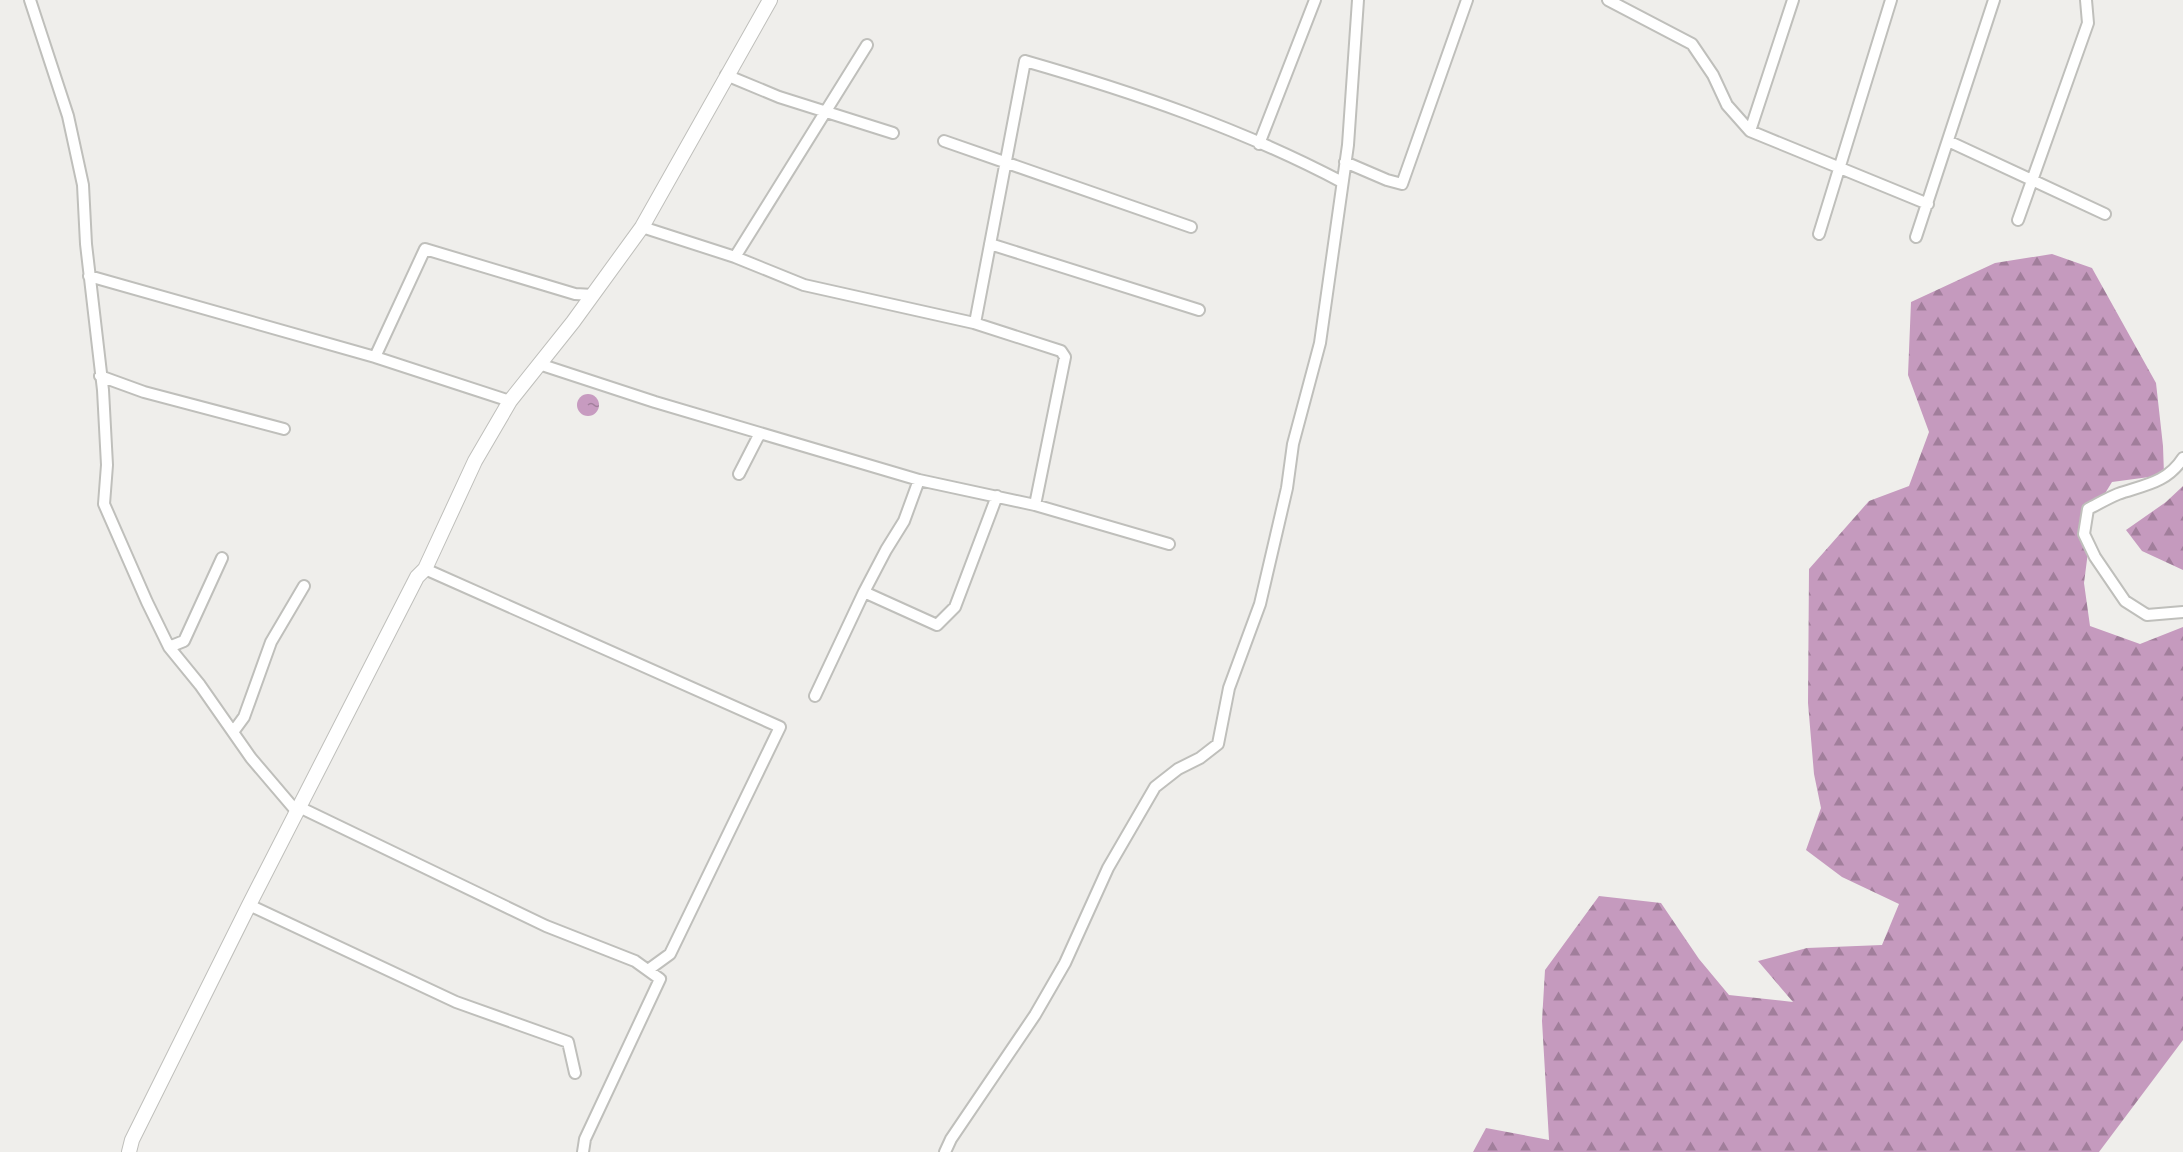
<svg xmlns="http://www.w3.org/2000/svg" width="2183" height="1152" font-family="Commissioner,sans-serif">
<defs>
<pattern id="forest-firs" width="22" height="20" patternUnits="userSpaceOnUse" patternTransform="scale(1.5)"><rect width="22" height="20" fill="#c59abe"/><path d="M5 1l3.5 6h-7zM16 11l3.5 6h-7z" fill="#a17e9b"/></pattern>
<pattern id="water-ripples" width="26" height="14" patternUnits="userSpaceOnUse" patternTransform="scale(1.5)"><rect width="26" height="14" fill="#c79bc0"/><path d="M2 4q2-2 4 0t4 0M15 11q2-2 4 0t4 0" fill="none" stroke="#a27f9c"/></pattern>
</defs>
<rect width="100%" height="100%" fill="#efeeeb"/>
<path fill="url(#forest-firs)" d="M2052,254L2092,268L2156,383L2163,446L2164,475L2112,482L2093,513L2084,583L2090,626L2140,644L2183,627V1040L2099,1152H1473L1486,1128L1549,1140L1542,1021L1545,970L1599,896L1661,903L1699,959L1729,995L1793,1002L1758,961L1807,948L1882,945L1899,904L1842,877L1806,850L1821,808L1814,774L1808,703L1809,569L1869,501L1909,486L1929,432L1908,375L1911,302L1995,263Z
M2183,486V570L2142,551L2126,530L2166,502Z"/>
<path fill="url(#water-ripples)" d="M577 405a11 11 0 1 1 22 0a11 11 0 1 1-22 0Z"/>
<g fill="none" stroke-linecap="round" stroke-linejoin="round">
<defs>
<path id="minor" d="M30,0L68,116L83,185L86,244L103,390L107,465L104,504L147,602L169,647L200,685L251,758L297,812
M1608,0L1692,44L1713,75L1727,105L1750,131L1928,204
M726,75L779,97L893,133
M1750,131L1793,0
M944,141L1191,227
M1948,141L2105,214
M1259,144L1315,0
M1345,162L1387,180L1402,184L1467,0
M2018,220L2088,23L2086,0
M642,227L735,257L804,285L974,323L1061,351L1065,357L1035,505
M1819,234L1891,0
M1916,237L1994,0
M990,244L1199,310
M735,257L867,45
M89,276L375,357L510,401
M975,323L1025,61C1133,92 1242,129 1342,182
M375,357L425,249L575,294L593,295
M539,364L655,402L919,480L1035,505L1169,544
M100,376L144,392L284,429
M2183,458C2167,483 2144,485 2118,494C2108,498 2098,504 2088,509L2084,534L2095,557L2125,601L2147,615L2183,612
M739,474L760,433
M425,569L780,727L670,954L648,970
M864,592L937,625L955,607L997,496
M169,647L184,641L222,558
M815,696L864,592L886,550L904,521L919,480
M233,732L244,717L271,642L304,586
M299,807L546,926L635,961L660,979L585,1139L583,1152
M249,905L456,1002L568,1042L575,1073
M945,1152L951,1139L1035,1015L1065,963L1108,868L1155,787L1178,769L1200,758L1218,744L1229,688L1260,604L1287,488L1293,444L1320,343L1348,145L1358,0"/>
<path id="secondary" d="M129,1152L132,1140L249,905L417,577L425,569L475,461L510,401L573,322L642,227L770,0"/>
</defs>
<use href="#minor" stroke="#bfbfbb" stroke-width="14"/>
<use href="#secondary" stroke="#bfbfbb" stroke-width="16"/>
<use href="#minor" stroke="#fff" stroke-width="10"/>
<use href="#secondary" stroke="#fff" stroke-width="14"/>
</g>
</svg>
